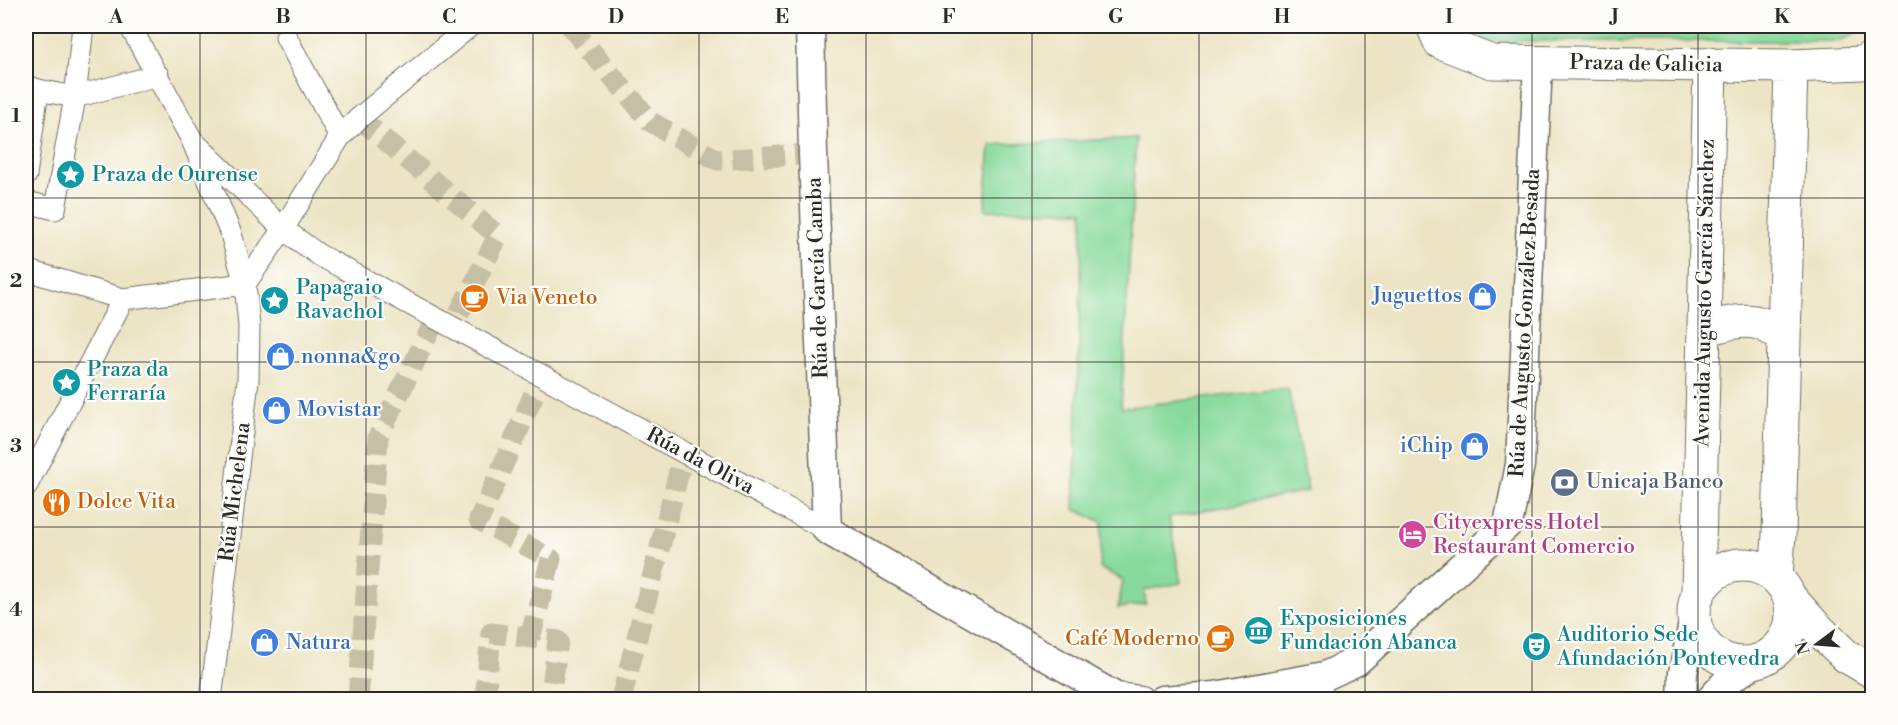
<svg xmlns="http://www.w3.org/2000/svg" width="1898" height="725" font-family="'Libre Bodoni',serif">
<rect width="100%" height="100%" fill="#fdfcf7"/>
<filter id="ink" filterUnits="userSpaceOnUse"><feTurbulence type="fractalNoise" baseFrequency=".0167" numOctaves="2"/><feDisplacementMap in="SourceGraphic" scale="12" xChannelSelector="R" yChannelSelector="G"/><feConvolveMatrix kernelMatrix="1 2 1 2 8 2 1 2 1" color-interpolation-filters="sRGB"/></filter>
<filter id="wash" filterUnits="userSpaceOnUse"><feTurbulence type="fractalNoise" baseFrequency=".008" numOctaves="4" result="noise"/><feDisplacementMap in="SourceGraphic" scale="24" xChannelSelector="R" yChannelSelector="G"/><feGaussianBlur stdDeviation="1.35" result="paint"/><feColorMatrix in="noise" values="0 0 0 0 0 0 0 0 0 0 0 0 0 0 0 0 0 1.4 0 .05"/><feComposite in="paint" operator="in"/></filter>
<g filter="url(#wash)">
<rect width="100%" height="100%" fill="#ece4c4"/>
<path fill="#87da9c" stroke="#598264" stroke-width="1.5" d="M1442,26H1866L1842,41H1478Z
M1136,138L1121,408L1288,388L1308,491L1169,517L1181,583L1144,590L1146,604L1118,608L1123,580L1100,568L1102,522L1074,509L1083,211L985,210L990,145Z"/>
</g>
<g filter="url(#ink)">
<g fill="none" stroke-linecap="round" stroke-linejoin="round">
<path stroke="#c5bfa5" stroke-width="21" stroke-dasharray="21 10" stroke-linecap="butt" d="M570,26L651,122L717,160L813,154
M359,118L498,236L452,327
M530,638L551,559L479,520L542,376
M358,700L378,437L436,318
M485,700L491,633L558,641L550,700
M621,700L684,452"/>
<defs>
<path id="pedestrian" d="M130,26L192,140L231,234L245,284L249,326L248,380L211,700
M286,37L340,137
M38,90L75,97L158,75
M192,140L283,229L319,255L827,530
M26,175L38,90L26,86
M26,202L55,209L75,97L83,26
M26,270L123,299L245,284
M245,284L283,229L340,137L359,118L470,26
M26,487L123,299
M1297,689L1319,686L1325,700"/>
<path id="minor" d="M810,26L813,154L827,530L1116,697L1139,700
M1162,700L1215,696L1325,676L1357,661L1508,524L1520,465L1538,63
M1682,700L1683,673L1694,618
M1710,700L1727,681L1758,661"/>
<path id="secondary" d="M1433,26L1440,42L1492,62L1791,66L1862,63L1872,57
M1704,330C1722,325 1743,317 1762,324C1769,327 1776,332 1783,336
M1694 614a49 49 0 1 1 98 0a49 49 0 1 1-98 0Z
M1776,576L1779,535L1791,66
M1698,593L1710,64
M1790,598L1814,625L1846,656L1872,671"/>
</defs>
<use href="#pedestrian" stroke="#6f6c61" stroke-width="23"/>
<use href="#minor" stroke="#6f6c61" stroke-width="31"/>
<use href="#secondary" stroke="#6f6c61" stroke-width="35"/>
<use href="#pedestrian" stroke="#fff" stroke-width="21"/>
<use href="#minor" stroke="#fff" stroke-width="28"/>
<use href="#secondary" stroke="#fff" stroke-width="33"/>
</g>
</g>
<path fill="none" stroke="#2b2b2b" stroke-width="1.5" stroke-opacity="0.55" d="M200,26V700M366,26V700M533,26V700M699,26V700M866,26V700M1032,26V700M1199,26V700M1365,26V700M1532,26V700M1698,26V700M26,198H1872M26,362H1872M26,527H1872"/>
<defs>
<symbol id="sight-disc" viewBox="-11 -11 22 22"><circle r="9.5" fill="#0f9aa8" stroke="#fdfcf7"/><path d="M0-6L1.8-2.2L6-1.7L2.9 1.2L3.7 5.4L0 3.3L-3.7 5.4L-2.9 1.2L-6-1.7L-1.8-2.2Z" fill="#fff"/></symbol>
<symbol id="shop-disc" viewBox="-11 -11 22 22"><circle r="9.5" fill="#3f7fe0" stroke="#fdfcf7"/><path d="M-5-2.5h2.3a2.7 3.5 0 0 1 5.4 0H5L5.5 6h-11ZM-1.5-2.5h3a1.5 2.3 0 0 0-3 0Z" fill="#fff"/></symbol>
<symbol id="cafe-disc" viewBox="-11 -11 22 22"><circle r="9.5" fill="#e8710a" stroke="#fdfcf7"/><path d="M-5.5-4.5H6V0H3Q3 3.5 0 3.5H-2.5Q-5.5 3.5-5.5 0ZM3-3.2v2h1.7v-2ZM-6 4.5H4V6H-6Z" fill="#fff"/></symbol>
<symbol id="bank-disc" viewBox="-11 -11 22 22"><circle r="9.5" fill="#5c6f8a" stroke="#fdfcf7"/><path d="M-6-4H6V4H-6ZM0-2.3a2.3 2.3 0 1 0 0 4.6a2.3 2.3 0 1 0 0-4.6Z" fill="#fff"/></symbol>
<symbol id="restaurant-disc" viewBox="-11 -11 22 22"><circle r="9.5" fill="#e8710a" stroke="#fdfcf7"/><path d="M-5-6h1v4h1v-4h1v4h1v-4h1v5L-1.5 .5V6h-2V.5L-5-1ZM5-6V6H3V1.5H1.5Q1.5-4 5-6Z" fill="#fff"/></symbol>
<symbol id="hotel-disc" viewBox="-11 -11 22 22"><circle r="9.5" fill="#d1479c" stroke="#fdfcf7"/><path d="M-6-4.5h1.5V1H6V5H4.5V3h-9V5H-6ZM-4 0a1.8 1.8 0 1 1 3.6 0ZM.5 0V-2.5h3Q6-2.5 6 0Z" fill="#fff"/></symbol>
<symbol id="museum-disc" viewBox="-11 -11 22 22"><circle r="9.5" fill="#0f9aa8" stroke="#fdfcf7"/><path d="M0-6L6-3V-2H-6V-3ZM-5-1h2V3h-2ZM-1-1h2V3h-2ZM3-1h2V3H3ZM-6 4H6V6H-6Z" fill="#fff"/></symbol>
<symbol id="theatre-disc" viewBox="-11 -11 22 22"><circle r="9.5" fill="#0f9aa8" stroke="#fdfcf7"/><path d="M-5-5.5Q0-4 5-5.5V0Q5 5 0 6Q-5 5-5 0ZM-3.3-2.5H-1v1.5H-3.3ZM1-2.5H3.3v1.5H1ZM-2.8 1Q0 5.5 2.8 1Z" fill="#fff"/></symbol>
</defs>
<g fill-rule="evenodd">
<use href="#sight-disc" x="54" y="158" width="33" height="33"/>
<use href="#shop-disc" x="1466" y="280" width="33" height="33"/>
<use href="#cafe-disc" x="458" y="282" width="33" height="33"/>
<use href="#sight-disc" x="258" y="284" width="33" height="33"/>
<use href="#shop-disc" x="264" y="340" width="33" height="33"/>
<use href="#sight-disc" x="50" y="366" width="33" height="33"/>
<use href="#shop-disc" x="260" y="394" width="33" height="33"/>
<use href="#shop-disc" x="1458" y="430" width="33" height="33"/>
<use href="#bank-disc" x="1548" y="466" width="33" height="33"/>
<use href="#restaurant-disc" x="40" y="486" width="33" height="33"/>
<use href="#hotel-disc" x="1396" y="518" width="33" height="33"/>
<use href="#museum-disc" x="1242" y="614" width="33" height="33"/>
<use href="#cafe-disc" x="1204" y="622" width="33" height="33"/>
<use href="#shop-disc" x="248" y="626" width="33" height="33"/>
<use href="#theatre-disc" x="1520" y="630" width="33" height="33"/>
</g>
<g text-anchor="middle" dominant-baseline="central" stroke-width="4.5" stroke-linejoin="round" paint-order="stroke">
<g font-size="21" fill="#2b2b2b" stroke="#fdfcf7">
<text transform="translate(1646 64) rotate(1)">Praza de Galicia</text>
<text transform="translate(818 278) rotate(-92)">Rúa de García Camba</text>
<text transform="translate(1705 293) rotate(-89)">Avenida Augusto García Sánchez</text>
<text transform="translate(1525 323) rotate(-87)">Rúa de Augusto González Besada</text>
<text transform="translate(700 461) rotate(28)">Rúa da Oliva</text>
<text transform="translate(235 492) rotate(-83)">Rúa Michelena</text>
</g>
<g font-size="21" fill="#0d838f" stroke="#fdfcf7" text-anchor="start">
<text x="92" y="175">Praza de Ourense</text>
<text x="296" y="288">Papagaio<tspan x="296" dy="24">Ravachol</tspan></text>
<text x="87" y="370">Praza da<tspan x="87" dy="24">Ferraría</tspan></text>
<text x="1280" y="619">Exposiciones<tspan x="1280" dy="24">Fundación Abanca</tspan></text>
<text x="1557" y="635">Auditorio Sede<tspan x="1557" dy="24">Afundación Pontevedra</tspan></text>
</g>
<g font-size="21" fill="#366cbe" stroke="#fdfcf7" text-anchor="start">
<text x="1462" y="296" text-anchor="end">Juguettos</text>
<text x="301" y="357">nonna&amp;go</text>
<text x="297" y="410">Movistar</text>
<text x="1453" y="446" text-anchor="end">iChip</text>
<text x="286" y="643">Natura</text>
</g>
<g font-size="21" fill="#c56008" stroke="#fdfcf7" text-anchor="start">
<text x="496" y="298">Via Veneto</text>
<text x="77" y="502">Dolce Vita</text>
<text x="1199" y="639" text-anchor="end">Café Moderno</text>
</g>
<g font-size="21" fill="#4e5e75" stroke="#fdfcf7" text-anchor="start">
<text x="1586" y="482">Unicaja Banco</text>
</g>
<g font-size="21" fill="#b23c85" stroke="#fdfcf7" text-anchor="start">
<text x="1433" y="523">Cityexpress Hotel<tspan x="1433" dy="24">Restaurant Comercio</tspan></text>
</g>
</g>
<rect width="1898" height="725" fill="none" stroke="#fdfcf7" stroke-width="66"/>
<g transform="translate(1817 644) rotate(254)" stroke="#fdfcf7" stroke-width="4.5" paint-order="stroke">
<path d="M0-4.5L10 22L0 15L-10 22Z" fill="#2b2b2b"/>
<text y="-9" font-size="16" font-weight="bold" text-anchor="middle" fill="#2b2b2b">N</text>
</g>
<rect x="33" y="33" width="1832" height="659" fill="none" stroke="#2b2b2b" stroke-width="2"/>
<g font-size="20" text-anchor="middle" font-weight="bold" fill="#2b2b2b">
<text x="116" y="23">A</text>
<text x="283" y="23">B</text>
<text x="449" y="23">C</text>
<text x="616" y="23">D</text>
<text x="782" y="23">E</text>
<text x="949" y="23">F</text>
<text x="1116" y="23">G</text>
<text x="1282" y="23">H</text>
<text x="1449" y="23">I</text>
<text x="1615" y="23">J</text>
<text x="1782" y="23">K</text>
<text x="16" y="122">1</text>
<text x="16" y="287">2</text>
<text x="16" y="452">3</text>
<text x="16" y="616">4</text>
</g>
</svg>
